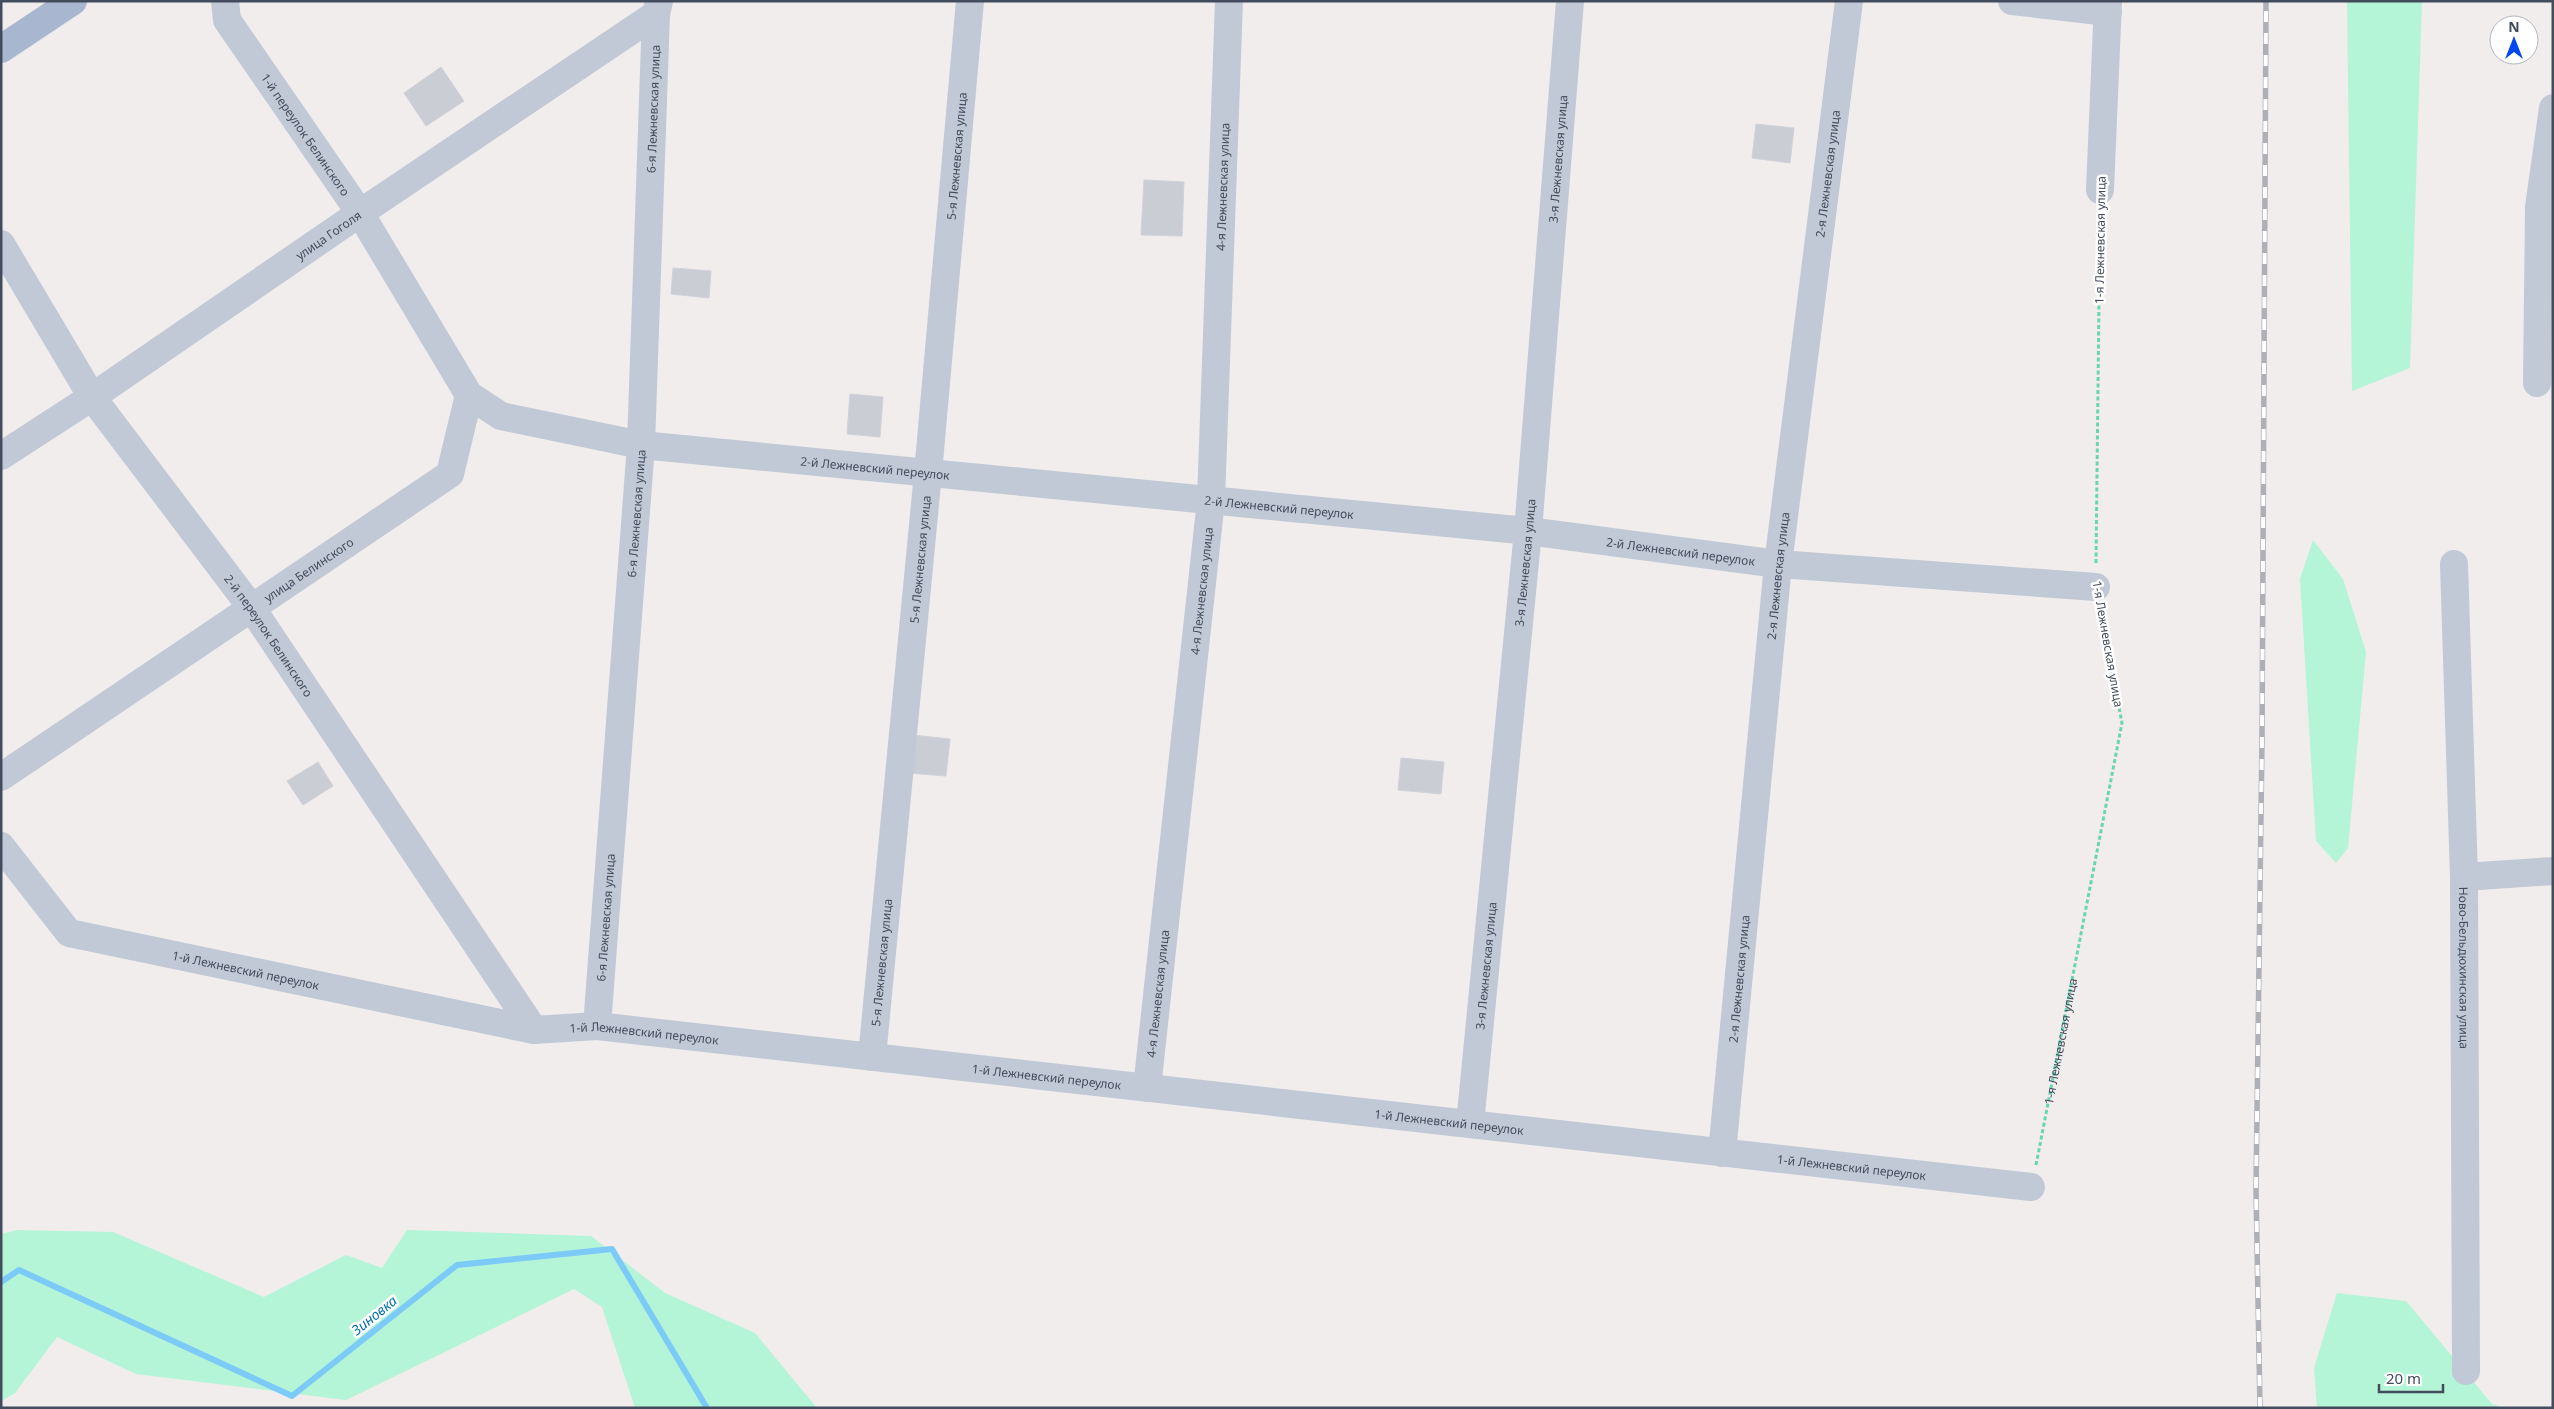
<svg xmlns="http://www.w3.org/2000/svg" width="2554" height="1409" font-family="'Noto Sans',sans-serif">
<rect width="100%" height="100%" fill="#f0edec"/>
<path fill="#b4f4d7" d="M2347,1H2422L2410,368L2352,391Z
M2313,540L2343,579L2366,652L2348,848L2336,863L2316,841L2300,579Z
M17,1230L113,1232L264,1297L346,1255L382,1268L407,1230L591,1236L665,1293L755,1333L817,1408H635L602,1307L574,1289L346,1400L136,1374L57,1337L15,1393L1,1401V1234Z
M2337,1293L2406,1301L2492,1404L2504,1408H2317L2314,1368Z"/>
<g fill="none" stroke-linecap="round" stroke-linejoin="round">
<path stroke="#7ccaf7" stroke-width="6" d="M1,1282L19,1270L292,1396L457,1265L612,1249L707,1408"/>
</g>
<path fill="#cbcdd5" stroke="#d0d1d9" d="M441,67L464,101L426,126L404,93Z
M1756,124L1794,128L1790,163L1752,158Z
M1144,180L1184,182L1182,236L1141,235Z
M673,268L711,271L709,298L671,294Z
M850,394L883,397L880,437L847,434Z
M912,735L950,739L946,776L908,773Z
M1401,758L1444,762L1441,794L1398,790Z
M318,762L333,786L303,805L287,781Z"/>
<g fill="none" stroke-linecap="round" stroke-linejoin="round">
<g stroke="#68d6b1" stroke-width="3" stroke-dasharray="4 2.5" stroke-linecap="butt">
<path d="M2096,563L2100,212"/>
<path id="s1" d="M2036,1165L2122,723L2100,609"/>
</g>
<g stroke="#c1c9d6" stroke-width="28">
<path id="s2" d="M225,1L227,20L360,213L469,395L501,416L641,445L1528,531L1778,564L2096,587"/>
<path d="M2012,1L2108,12"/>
<path d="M2100,190L2108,1"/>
<path id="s3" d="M1,244L92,397L251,607L534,1030"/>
<path d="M2537,383L2539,207L2553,108"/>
<path id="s4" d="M1,456L92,397L360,213L656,14"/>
<path id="s5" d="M2454,564L2464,877L2466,1371"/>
<path id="s6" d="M1,777L450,474L469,395"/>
<path id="s7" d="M1,846L69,933L534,1030L597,1026L2031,1187"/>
<path d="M2464,877L2553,871"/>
<path id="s8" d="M597,1026L641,445L656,14L659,1"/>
<path id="s9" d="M872,1057L928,473L970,1"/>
<path id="s10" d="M1147,1088L1211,500L1229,1"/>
<path id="s11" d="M1470,1124L1528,531L1570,1"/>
<path id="s12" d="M1722,1153L1778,564L1849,1"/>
</g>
<path stroke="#a8b6d0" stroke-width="28" d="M1,49L73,1"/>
<defs>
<path id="rail" d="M2260,1408L2256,1189L2262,740L2266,1"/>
</defs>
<use href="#rail" stroke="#aeb0b8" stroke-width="5.5"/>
<use href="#rail" stroke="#fff" stroke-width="4" stroke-dasharray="11" stroke-linecap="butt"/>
</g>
<g text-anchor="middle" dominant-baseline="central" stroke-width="5" stroke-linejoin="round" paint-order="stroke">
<g font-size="12" fill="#434c5c" stroke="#fff">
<text stroke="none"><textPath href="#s8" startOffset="919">6-я Лежневская улица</textPath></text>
<text stroke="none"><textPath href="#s2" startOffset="158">1-й переулок Белинского</textPath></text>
<text stroke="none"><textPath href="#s9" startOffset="905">5-я Лежневская улица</textPath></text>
<text stroke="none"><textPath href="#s11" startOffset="969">3-я Лежневская улица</textPath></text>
<text stroke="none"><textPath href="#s12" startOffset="985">2-я Лежневская улица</textPath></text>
<text stroke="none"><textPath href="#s10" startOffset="905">4-я Лежневская улица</textPath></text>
<text stroke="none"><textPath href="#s4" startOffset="395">улица Гоголя</textPath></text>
<text transform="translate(2100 240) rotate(-89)">1-я Лежневская улица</text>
<text stroke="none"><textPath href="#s2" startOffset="882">2-й Лежневский переулок</textPath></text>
<text stroke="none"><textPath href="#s2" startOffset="1288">2-й Лежневский переулок</textPath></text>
<text stroke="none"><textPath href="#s8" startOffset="514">6-я Лежневская улица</textPath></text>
<text stroke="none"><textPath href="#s2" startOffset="1692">2-й Лежневский переулок</textPath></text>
<text stroke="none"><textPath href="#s9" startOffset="500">5-я Лежневская улица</textPath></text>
<text stroke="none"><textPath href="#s11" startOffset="564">3-я Лежневская улица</textPath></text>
<text stroke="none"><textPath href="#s6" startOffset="371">улица Белинского</textPath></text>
<text stroke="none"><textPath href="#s12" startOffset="580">2-я Лежневская улица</textPath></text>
<text stroke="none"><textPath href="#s10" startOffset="500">4-я Лежневская улица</textPath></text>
<text stroke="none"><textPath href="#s3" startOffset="475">2-й переулок Белинского</textPath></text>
<text transform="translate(2108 644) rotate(80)">1-я Лежневская улица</text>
<text stroke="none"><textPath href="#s8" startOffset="109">6-я Лежневская улица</textPath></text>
<text stroke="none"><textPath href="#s9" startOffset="95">5-я Лежневская улица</textPath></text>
<text stroke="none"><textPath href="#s11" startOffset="159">3-я Лежневская улица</textPath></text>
<text stroke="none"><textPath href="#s5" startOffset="404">Ново-Бельдюхинская улица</textPath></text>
<text stroke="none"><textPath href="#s7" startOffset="291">1-й Лежневский переулок</textPath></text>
<text stroke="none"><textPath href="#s12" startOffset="175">2-я Лежневская улица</textPath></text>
<text stroke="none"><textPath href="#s10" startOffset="95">4-я Лежневская улица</textPath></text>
<text stroke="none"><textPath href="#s7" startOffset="696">1-й Лежневский переулок</textPath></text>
<text stroke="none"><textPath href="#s1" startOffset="126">1-я Лежневская улица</textPath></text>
<text stroke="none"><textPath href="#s7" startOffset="1101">1-й Лежневский переулок</textPath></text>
<text stroke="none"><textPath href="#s7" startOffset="1506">1-й Лежневский переулок</textPath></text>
<text stroke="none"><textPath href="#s7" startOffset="1911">1-й Лежневский переулок</textPath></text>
</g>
<g font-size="14" font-style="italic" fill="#0071b2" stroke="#fff">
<text transform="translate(374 1315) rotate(-39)">Зиновка</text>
</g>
</g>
<rect width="2554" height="1409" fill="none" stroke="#434c5c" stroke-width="5"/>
<g transform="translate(2514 40)"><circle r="24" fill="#ffffff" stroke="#b4b7be"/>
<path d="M0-4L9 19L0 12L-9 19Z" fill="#0346f4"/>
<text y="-8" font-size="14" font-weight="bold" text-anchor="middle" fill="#434c5c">N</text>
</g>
<path d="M2379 1384v8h64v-8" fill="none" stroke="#434c5c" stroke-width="2.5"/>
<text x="2386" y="1384" font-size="15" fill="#434c5c" stroke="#ffffff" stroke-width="4" paint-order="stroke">20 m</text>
</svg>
